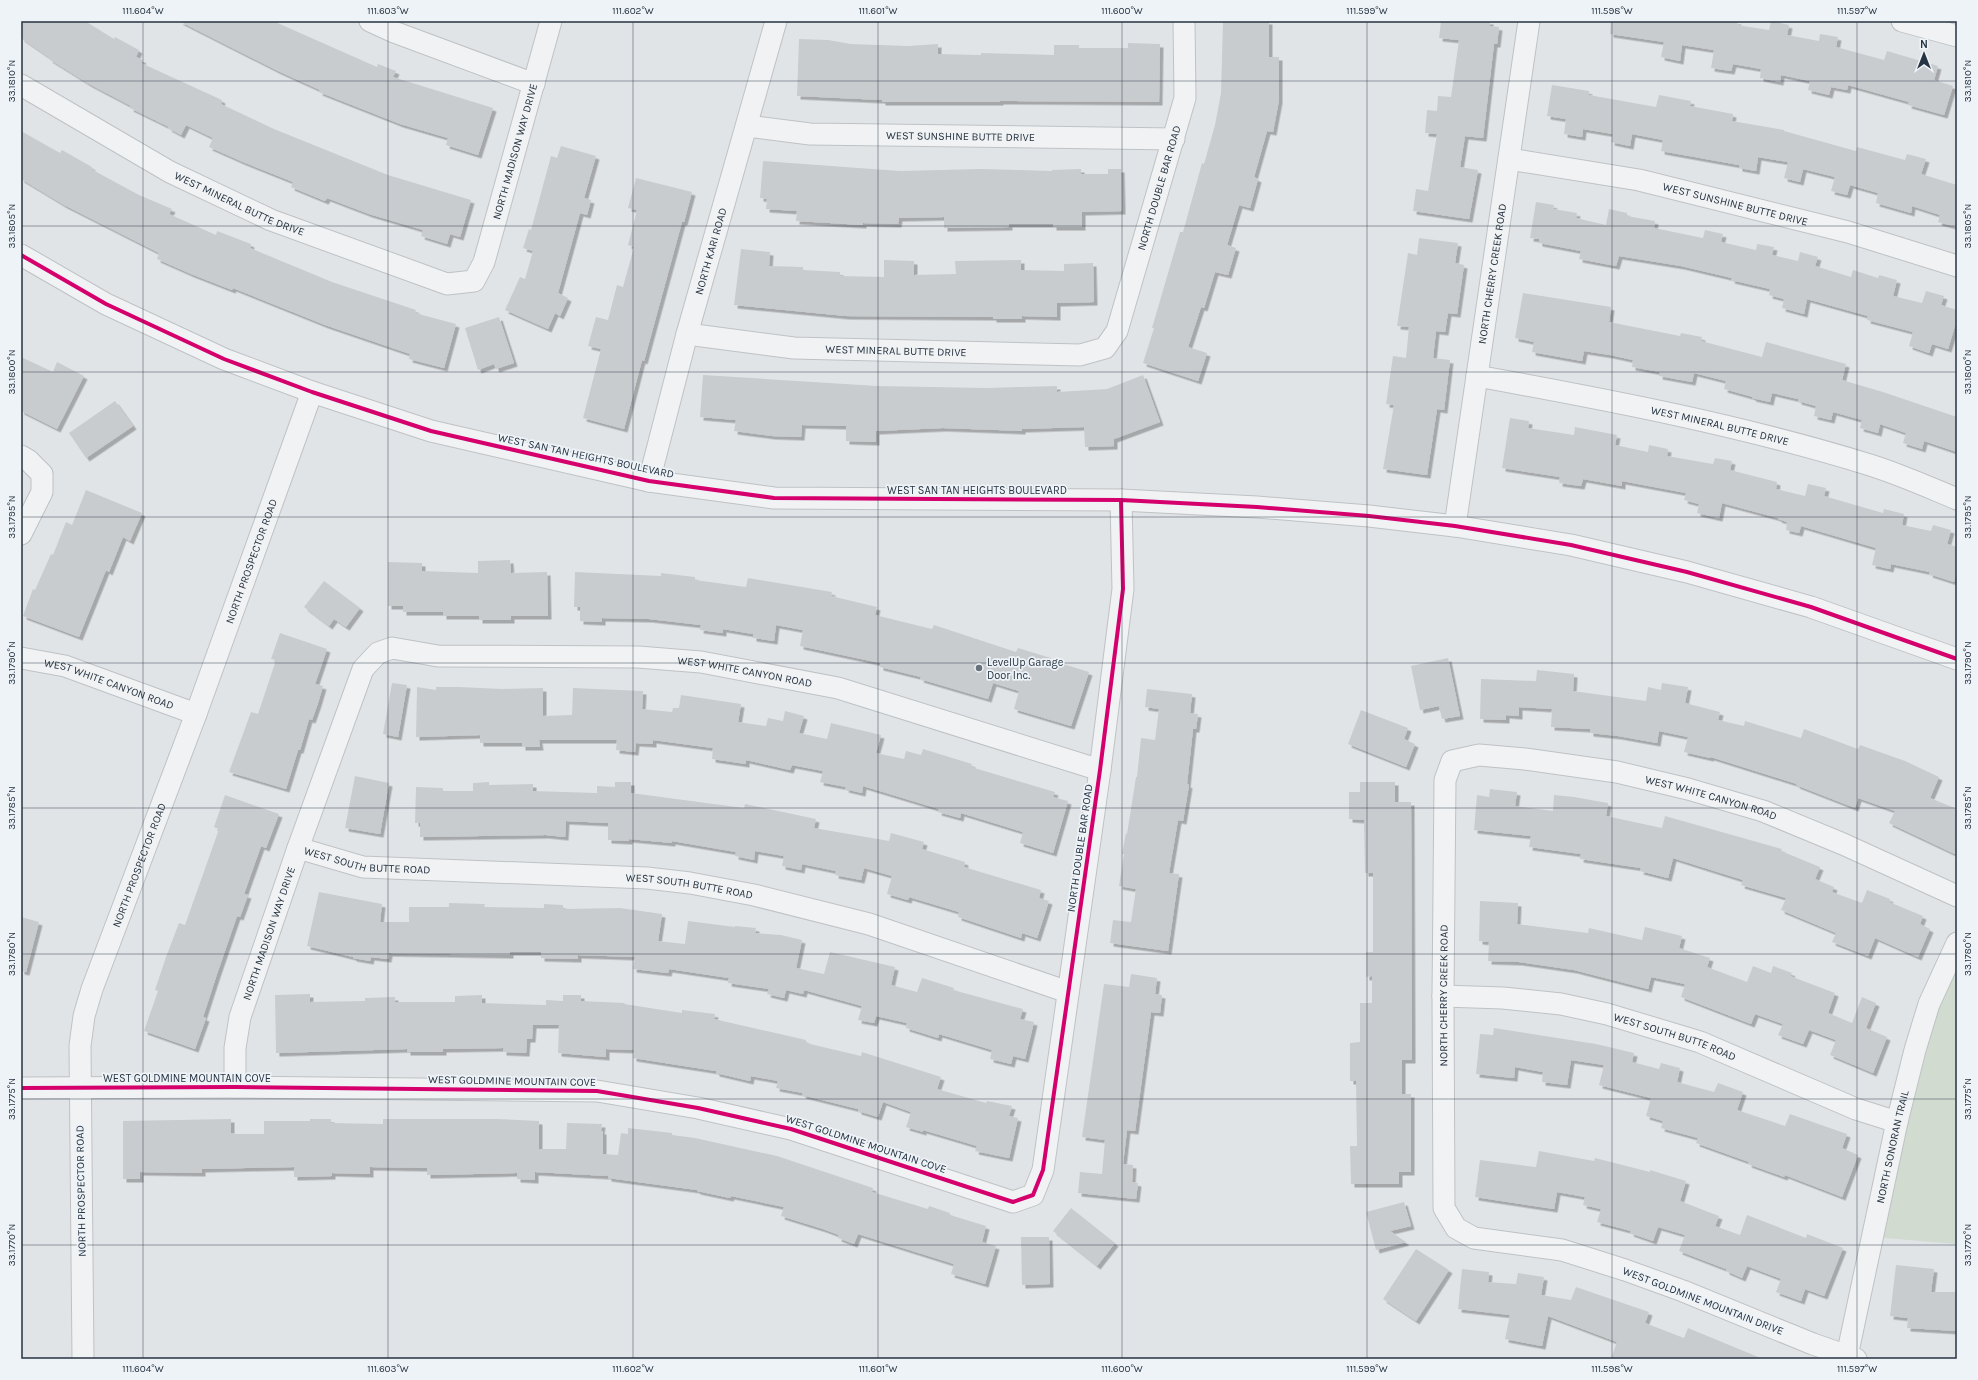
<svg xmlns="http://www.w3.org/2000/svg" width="1978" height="1380" font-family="Karla,sans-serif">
<defs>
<filter id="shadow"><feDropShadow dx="3.5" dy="3.5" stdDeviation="0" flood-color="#0004"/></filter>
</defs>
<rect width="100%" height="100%" fill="#e1e4e7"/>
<path fill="#d2dbd0" d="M1957,943V1244L1872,1237L1897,1122Z"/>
<path fill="#c9cccf" filter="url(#shadow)" d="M21,21H85L114,39L115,37L139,50L136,57L143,60L141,63L222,100L221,104L274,129L388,175L471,200L460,237L450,234L447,244L421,236L423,230L369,214L327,198L325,201L291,187L293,182L243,162L209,147L213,138L186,125L181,135L168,128L169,127L130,108L131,106L89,84L49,59L50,58L21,38Z
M179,21H273L377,67L378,64L396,71L393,77L493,108L478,155L446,145L448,138L400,124L319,92L320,90L278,71Z
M1223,21H1269V57H1279V100L1273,132L1267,131L1254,177L1258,179L1250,208L1239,205L1227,245L1236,248L1228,275L1215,272L1204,308L1201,307L1188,347L1207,353L1198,381L1143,363L1154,328H1152L1180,232H1183L1202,163L1204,164L1215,125L1221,93Z
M1441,21H1490V26L1499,27L1497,44H1494L1483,138L1465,136L1460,167L1478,170L1469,219L1413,211L1416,189L1428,191L1437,134L1425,133L1427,110L1437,111L1438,96L1451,97L1459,40L1439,38Z
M1611,21H1738L1737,25L1769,30L1771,21L1789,25L1787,35L1819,41L1820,34L1838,37L1836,47L1884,60L1887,51L1938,66L1934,80L1953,86L1944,115L1908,105L1909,102L1848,85L1847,90L1831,87L1829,95L1808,90L1810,81L1781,75L1780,82L1760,78L1761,69L1733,64L1731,71L1711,68L1714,50L1682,45L1680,61L1661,57L1664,42L1610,34Z
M799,39L828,40L851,44L908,46L938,44V54L981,55V53L1054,55V45H1079V48H1128V43L1160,44L1159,102L1000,101V102H882V100L797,96Z
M1552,85L1589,91V95L1656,107L1659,95L1691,101L1690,106L1733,114L1732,121L1784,130V131L1856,151L1857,147L1905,160L1907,154L1926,159L1921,174L1957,185V227L1938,222L1940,215L1912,206L1911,213L1876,203L1878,193L1850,185L1847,195L1831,191L1835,177L1803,169L1800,182L1784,178L1788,162L1758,157L1756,171L1739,168V165L1661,151L1663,140L1632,134L1630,146L1611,142L1613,134L1583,129L1582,137L1564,134L1566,119L1547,116Z
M21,131L60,153L62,150L92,167L91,169L139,195L172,209L169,214L216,235L217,231L251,244L250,248L332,282L416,310L415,313L456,324L444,368L409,359L410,354L325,325L233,288L232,290L191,274L157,259L159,253L64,205L21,179Z
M561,146L596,156L584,198L591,200L587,215L580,213L558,293L568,298L560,316L555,313L548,329L505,310L520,277L525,279L533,251L523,248L529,229L531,230L551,156L557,158Z
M763,161L900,171L981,169L1052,171V170L1081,169V174H1108V169H1121L1122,211L1082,212V227H1053V224H1009V227L944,228V217L899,218L898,224L863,223V225L796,221L797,211L766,209L767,199L760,198Z
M636,178L692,192L684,222H682L644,361L642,360L624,429L583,418L601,349L588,346L596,317L608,320L617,285L623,287L634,247L628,245L637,210L628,208Z
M1536,202L1554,205L1553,209L1577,213L1576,218L1606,225L1609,209L1627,213V216L1655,221L1654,228L1703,238L1705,230L1723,234L1721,242L1756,250L1757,244L1774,247L1772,255L1798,261L1800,252L1818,257L1815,266L1851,277L1853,270L1878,278L1879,275L1897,280L1893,296L1922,303L1926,291L1944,296L1941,305L1957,310V319L1948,349L1932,344L1929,353L1909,346L1913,332L1867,320L1868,316L1807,299L1804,314L1782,308L1784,299L1769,295L1770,289L1731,280L1732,278L1681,266L1619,256L1616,266L1579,259L1581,251L1539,243V239L1530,238Z
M1419,238L1458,243L1455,263L1464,265L1457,314L1448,313L1445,332L1436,331L1433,358L1450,360L1444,410L1437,409L1427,475L1383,469L1394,405L1386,404L1393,356L1406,358L1409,327L1397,326L1408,253L1417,255Z
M741,249L770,252L769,266L803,267V270L840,272V276L884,277V260L914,261V275L956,274L955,261L1021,260V270L1064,271V264L1093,263L1094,302L1057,303V317L1022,316V319H993V317L846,316L734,305Z
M1523,293L1611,307L1609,322L1680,336L1681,333L1702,337L1701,341L1762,357L1766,342L1846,364L1842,380L1883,392L1957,417V452L1924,441L1922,449L1903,443L1906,433L1880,424L1878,433L1860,428L1862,420L1833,412L1831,420L1814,416L1816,406L1798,401V399L1772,393L1770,402L1752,398L1753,397L1724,389L1726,381L1694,373L1692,382L1659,376L1660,372L1632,367L1633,360L1610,355L1584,351L1582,361L1532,352L1534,342L1515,338Z
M499,317L514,363L496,369L494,364L478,370L465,328Z
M21,357L53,372L57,362L84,376L57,429L21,411Z
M703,375L877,386L986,388L1057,386V392L1107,389L1143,375L1160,422L1114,439V446L1085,447L1084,427L1022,429V431L943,428L876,431V442L846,441V426L802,425L801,437L772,436L734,431L736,420L700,417Z
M115,401L133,426L86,458L69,433Z
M1510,418L1529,421L1528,428L1574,435L1575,427L1617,435L1615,445L1648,452L1649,445L1668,449L1667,456L1713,464L1715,458L1732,461L1730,470L1777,482L1776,489L1805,496L1808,484L1826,488L1824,496L1883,513L1884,509L1904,514L1902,525L1931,531L1933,525L1951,530L1947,544L1957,547V571L1954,582L1929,574L1930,572L1891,564L1890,569L1872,565L1876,548L1801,526L1799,533L1786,530L1787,522L1778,519V518L1722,503L1719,518L1697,513L1699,504L1684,500L1686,493L1622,481V486L1583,479L1581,486L1559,483L1560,477L1502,468Z
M86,490L142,513L130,541L123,537L109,572L106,570L79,637L23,616L33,589L35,590L51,554L53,555L66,522L72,525Z
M510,560L511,573L547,572L548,616H511V620H479V616H443V612H403V606H388V562L422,563V571L478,573V561Z
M575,572L661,576V573L695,577V580L746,587L748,578L832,592L831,596L877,607L875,615L932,629L934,625L1016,652L1018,648L1051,658L1050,660L1089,672L1071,726L1014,709L1019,691L993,683L988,699L920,679L921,677L880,667V663L800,646L803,630L776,625L774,641L753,638V634L723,629V633L700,630L701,625L649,619L602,618V622L580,621V607H574Z
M324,581L360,608L346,627L334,619L329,626L304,607Z
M280,633L327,649L315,684L323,686L318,703L312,720L309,719L300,750H298L286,789L229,772L251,712L258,714L276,660L271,659Z
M1448,658L1460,716L1442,719L1439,706L1420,710L1411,666Z
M1537,670L1574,674L1573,691L1646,701L1648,687L1661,690L1662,683L1688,687L1685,703L1720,712L1718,720L1744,726L1745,721L1801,738L1804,729L1858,749L1860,745L1905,761L1939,777L1930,798L1957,809V855L1889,823L1895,811L1858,798L1855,808L1796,785L1797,784L1711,757L1710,758L1684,752L1688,737L1659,731L1657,743L1618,736L1590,733V729L1551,727L1552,709L1519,707V716L1506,715V720L1480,719L1481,679L1536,681Z
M392,683L407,685L398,737L383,734Z
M417,687L436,690V687H459L502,689L543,688V716L572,715L573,688L643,691L642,709L672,712L673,708H679L681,695L741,704L738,722L766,726L768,718L783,721L785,711L804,716L799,733L827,739L831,723L881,735L876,753L904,759L906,751L921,755L923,749L972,764L971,767L1055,792L1053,797L1068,801L1053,853L1020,843L1023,832L961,813L960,818L938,812L939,809L863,786L862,793L845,789L846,787L820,782L823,771L792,765L790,770L746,760V764L712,759L713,748L653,740V744L636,743L635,752L616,750L617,740H539L540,747H522V743H480V735L416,737Z
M1147,689L1192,694L1190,713L1198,714L1196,729H1193L1187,784L1189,785L1183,821L1178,820L1169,873L1179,874L1168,951L1110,943L1113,920L1131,922L1136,889L1119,886L1124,854H1122L1126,833L1127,834L1136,777H1137L1141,738L1155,740L1159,709L1145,707Z
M1361,710L1408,728L1404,739L1415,744L1406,767L1348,744Z
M355,776L389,783L380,834L345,828Z
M489,782V785L533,784V791L597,793V786L615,787V782H631V793L744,808L745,804L816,819L814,828L889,841L891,833L924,842L922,849L965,862L964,867L1041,890L1039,898L1049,901L1037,938L1022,933L1021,938L958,917L959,912L909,897L908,900L887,894L892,876L864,868L861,880L835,875L836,871L802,864L801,870L782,866L784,856L755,851L754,860L735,856L736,852L672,841V843L629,839V841L608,840V823L566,821L565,837L546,835L420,837V823H415L416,787L443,788V791H473V783Z
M1360,782H1395V802H1411L1412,1060H1402V1094H1411V1172H1399V1184H1351L1350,1146H1357L1356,1081H1350V1043L1360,1042V1003H1372V976L1366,977V952H1373V873H1365L1364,820L1349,819V792H1360Z
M1490,789L1517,792L1515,806L1553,811L1554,795L1574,797L1608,803L1606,816L1662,828L1665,816L1782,849L1781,851L1820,867L1815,879L1834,887L1832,892L1862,903L1867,890L1890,899L1889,902L1923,916L1920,924L1930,929L1918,957L1875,938L1868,956L1832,942L1836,933L1781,910L1786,898L1741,885L1743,880L1673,858L1668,878L1640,871L1641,868L1580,859L1581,854L1529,847L1531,836L1474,830L1477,795L1489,797Z
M225,795L279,814L266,848L261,846L244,894L248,895L240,917L237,916L217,974L203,1017L206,1018L195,1049L144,1031L158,991L155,990L166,957L179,923L185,925L219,829L214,827Z
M319,892L382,904L380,922H409V907H449V903L485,904L484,907L544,908V904L563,905V909L620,908L662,914L658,941L685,944L688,921L735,927V926L756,928L755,933L781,935L802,940L796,968L824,974L830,952L895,967L891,985L917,992L922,978L954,988L953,990L1023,1009L1020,1019L1034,1022L1025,1059L1013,1056L1011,1064L990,1059L992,1050L939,1034L938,1038L906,1028L907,1023L876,1016L874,1023L858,1020L862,1006L804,990L803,994L786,990L784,998L767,994L769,989L728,983L729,978L669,969L668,973L633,969L635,957L578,955V959L541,958V952H510V955L389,953L388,959L371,957L370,961L353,958V957L307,946Z
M1480,901L1518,903L1517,924L1588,933L1589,928L1642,940L1645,927L1682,936L1679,948L1710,958L1707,967L1747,982L1753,966L1771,973L1773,966L1792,973L1790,976L1835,993L1828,1013L1852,1023L1862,997L1876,1003L1866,1028L1887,1037L1873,1073L1830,1055L1836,1040L1809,1030L1803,1044L1778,1035L1783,1024L1755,1014L1751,1024L1681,997L1685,984L1651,977L1648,989L1574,970L1519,962L1488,961L1489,942L1479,941Z
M21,917L39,922L26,972L21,971Z
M1131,974L1157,978L1155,994L1162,995L1160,1013L1151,1012L1135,1131L1127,1130L1123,1164L1133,1165L1132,1182L1138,1183L1136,1199L1078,1193L1080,1172L1102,1174L1105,1140L1082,1137L1104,984L1129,987Z
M310,994V1002L365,1001V998L395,997V1002H455V996L482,995V1003L546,1005V1000L563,1001V995H581V1001L625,1003L624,1004L682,1013V1010L715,1014L714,1019L806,1040V1043L861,1056L862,1052L941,1077L937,1089L986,1103L987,1101L1012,1106L1009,1116L1018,1118L1009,1158L975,1151L977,1146L923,1130V1132L906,1127L911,1112L883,1102L878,1117L858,1111V1109L802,1095L803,1093L776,1088L778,1081L751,1076L750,1081L716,1073V1071L633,1058L634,1050L606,1049V1057L558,1053L559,1025H533L532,1039H527L526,1053L503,1052V1048L443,1049V1052H407V1049L276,1053L275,995Z
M1494,1028L1596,1044L1634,1053L1632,1062L1659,1069L1661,1063L1680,1068L1677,1082L1714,1092L1718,1083L1743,1092L1737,1110L1785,1126L1790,1114L1847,1134L1842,1148L1858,1155L1842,1197L1785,1175L1784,1177L1748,1164L1749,1162L1696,1143L1698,1138L1661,1128L1663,1121L1646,1116L1651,1098L1599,1085L1604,1065L1571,1060L1567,1085L1542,1082L1543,1072L1515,1067L1514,1078L1476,1074L1480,1034L1493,1035Z
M231,1119V1133L237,1134H264V1121H310V1119H331V1123L383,1124V1119H497L539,1121V1149H566L567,1123L602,1124L601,1131H603V1154L618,1155L621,1133L628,1134V1128L672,1133V1135L695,1138L777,1156L873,1188L872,1192L928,1209L929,1206L950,1213V1215L986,1226L982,1242L996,1246L985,1284L951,1274L954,1264L858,1234L854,1244L838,1238L839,1235L823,1229L781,1216L784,1207L731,1196L730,1198L697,1191V1190L608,1178V1176L535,1172V1180L517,1179V1173L427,1175V1168L370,1167V1174L332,1173V1176L294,1177V1167L202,1169V1173L140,1172V1179H123V1121Z
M1539,1151L1594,1161L1595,1158L1650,1172V1170L1686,1181L1680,1201L1719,1216L1715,1226L1740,1235L1747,1215L1806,1238L1807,1234L1843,1248L1824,1296L1805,1289L1801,1301L1776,1292L1781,1279L1747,1266L1742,1278L1726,1271V1269L1679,1251L1685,1235L1658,1227L1653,1241L1630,1233L1631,1231L1597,1222L1601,1209L1583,1205L1585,1197L1557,1192L1554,1209L1475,1197L1480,1160L1536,1167Z
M1404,1202L1411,1226L1390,1231L1406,1242L1376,1250L1366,1212Z
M1071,1208L1115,1243L1097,1266L1053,1231Z
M1021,1237H1049L1050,1284L1022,1285Z
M1416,1249L1449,1270L1416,1321L1383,1299Z
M1896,1265L1934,1269L1931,1292H1957V1331L1907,1328L1908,1318L1890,1316Z
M1462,1269L1489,1272L1488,1282L1516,1284L1518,1273L1544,1277L1541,1295L1571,1300L1576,1287L1649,1312L1645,1323L1684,1338L1688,1328L1763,1359H1611L1617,1342L1548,1316L1542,1346L1505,1339L1510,1315L1458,1309Z"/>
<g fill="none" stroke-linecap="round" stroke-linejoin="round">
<defs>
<g id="minor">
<path d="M370,21L394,32L534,84"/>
<path d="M1902,21L1957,36"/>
<path id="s1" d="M21,85L170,172L271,220L447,284L474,281L484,262L551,21"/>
<path id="s2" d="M747,126L810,134L1174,139"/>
<path id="s3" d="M1509,159L1639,180L1848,232L1957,266"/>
<path d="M21,255L106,304L224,359L312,392L431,431L649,481L774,498L1121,500L1257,507L1369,516L1455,526L1571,545L1687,572L1811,607L1957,659"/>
<path id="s4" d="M687,334L794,348L1080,355L1105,348L1117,331L1185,98L1184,21"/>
<path id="s5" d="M1477,376C1609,400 1741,425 1870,465C1899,474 1928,487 1957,499"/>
<path d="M21,456L28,460L42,474V492L21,534"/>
<path id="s6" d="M649,481L687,334L776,21"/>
<path id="s7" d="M1455,526L1529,21"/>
<path id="s8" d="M21,658L65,666L196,714"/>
<path id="s9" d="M298,848L363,867L647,878L690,883L754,895L869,924L1068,992"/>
<path id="s10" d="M1443,996L1503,998L1561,1004L1607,1014L1700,1042L1856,1109L1897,1122"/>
<path id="s11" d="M235,1087V1048L240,1017L298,848L363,669L378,653L392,648L438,656L638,657L701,662L838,688L1100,770"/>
<path d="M21,1088L235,1087L597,1091L698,1108L791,1129L1013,1202L1033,1195L1043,1170L1100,770L1123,589L1121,500"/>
<path id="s12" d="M1847,1356L1897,1122L1915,1050L1929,1004L1957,943"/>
<path id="s13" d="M83,1359L80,1046L84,1016L92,989L196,714L312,392"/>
<path id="s14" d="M1856,1359L1813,1344L1683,1291L1625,1270L1562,1250L1474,1238L1456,1228L1444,1208L1443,996L1445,780L1452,761L1479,755L1525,759L1617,772L1688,789L1763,811L1843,844L1957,896"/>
</g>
</defs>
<use href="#minor" stroke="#bfc2c5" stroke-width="23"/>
<use href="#minor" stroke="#f0f2f3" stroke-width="21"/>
<defs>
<path id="cycleway" d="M21,255L106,304L224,359L312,392L431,431L649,481L774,498L1121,500L1257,507L1369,516L1455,526L1571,545L1687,572L1811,607L1957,659
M21,1088L235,1087L597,1091L698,1108L791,1129L1013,1202L1033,1195L1043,1170L1100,770L1123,589L1121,500"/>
</defs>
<use href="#cycleway" stroke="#eef3f7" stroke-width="6"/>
<use href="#cycleway" stroke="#d6006c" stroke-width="4"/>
</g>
<path fill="none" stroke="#263342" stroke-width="1" stroke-opacity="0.45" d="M143,21V1359M388,21V1359M633,21V1359M878,21V1359M1122,21V1359M1367,21V1359M1612,21V1359M1857,21V1359M21,81H1957M21,226H1957M21,372H1957M21,517H1957M21,663H1957M21,808H1957M21,954H1957M21,1099H1957M21,1245H1957"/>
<circle fill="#67717c" stroke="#eef3f7" stroke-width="1.5" cx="979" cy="668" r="4"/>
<g text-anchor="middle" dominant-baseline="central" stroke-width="3.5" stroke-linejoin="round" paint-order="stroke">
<g font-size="11" fill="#263342" stroke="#eef3f7">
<text stroke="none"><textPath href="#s2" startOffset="214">WEST SUNSHINE BUTTE DRIVE</textPath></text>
<text stroke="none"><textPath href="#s1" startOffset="635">NORTH MADISON WAY DRIVE</textPath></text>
<text stroke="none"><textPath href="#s4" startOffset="590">NORTH DOUBLE BAR ROAD</textPath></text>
<text stroke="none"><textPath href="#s1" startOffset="249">WEST MINERAL BUTTE DRIVE</textPath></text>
<text stroke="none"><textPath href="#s3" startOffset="231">WEST SUNSHINE BUTTE DRIVE</textPath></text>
<text stroke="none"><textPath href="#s6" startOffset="238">NORTH KARI ROAD</textPath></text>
<text stroke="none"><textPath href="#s7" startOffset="255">NORTH CHERRY CREEK ROAD</textPath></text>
<text stroke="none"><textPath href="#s4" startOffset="210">WEST MINERAL BUTTE DRIVE</textPath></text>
<text stroke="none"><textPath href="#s5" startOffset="248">WEST MINERAL BUTTE DRIVE</textPath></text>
<text transform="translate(586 456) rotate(12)">WEST SAN TAN HEIGHTS BOULEVARD</text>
<text x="977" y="490">WEST SAN TAN HEIGHTS BOULEVARD</text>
<text stroke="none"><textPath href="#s13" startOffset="828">NORTH PROSPECTOR ROAD</textPath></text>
<text stroke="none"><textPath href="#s11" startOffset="831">WEST WHITE CANYON ROAD</textPath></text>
<text stroke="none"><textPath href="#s8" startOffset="92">WEST WHITE CANYON ROAD</textPath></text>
<text stroke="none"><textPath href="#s14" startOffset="1159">WEST WHITE CANYON ROAD</textPath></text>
<text transform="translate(1080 848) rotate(-82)">NORTH DOUBLE BAR ROAD</text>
<text stroke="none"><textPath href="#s9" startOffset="71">WEST SOUTH BUTTE ROAD</textPath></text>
<text stroke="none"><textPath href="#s13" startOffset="504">NORTH PROSPECTOR ROAD</textPath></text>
<text stroke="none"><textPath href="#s9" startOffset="395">WEST SOUTH BUTTE ROAD</textPath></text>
<text stroke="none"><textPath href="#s11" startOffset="159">NORTH MADISON WAY DRIVE</textPath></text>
<text stroke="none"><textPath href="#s14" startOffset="659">NORTH CHERRY CREEK ROAD</textPath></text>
<text stroke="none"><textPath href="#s10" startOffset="237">WEST SOUTH BUTTE ROAD</textPath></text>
<text x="187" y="1078">WEST GOLDMINE MOUNTAIN COVE</text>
<text transform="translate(512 1081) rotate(1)">WEST GOLDMINE MOUNTAIN COVE</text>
<text transform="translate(866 1144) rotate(18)">WEST GOLDMINE MOUNTAIN COVE</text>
<text stroke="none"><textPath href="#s12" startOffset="214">NORTH SONORAN TRAIL</textPath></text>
<text transform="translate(81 1191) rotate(-91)">NORTH PROSPECTOR ROAD</text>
<text transform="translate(1703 1301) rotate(21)">WEST GOLDMINE MOUNTAIN DRIVE</text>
</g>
<g font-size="11" fill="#263342" stroke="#eef3f7" text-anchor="start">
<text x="987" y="662">LevelUp Garage<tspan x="987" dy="13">Door Inc.</tspan></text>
</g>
</g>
<rect width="1978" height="1380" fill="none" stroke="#eef3f7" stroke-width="44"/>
<g transform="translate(1924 54)" stroke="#eef3f7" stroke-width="3" paint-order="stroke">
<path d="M0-3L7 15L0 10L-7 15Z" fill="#263342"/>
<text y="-6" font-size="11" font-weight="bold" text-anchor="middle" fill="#263342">N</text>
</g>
<rect x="22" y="22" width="1934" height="1336" fill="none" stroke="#263342" stroke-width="1.5"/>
<g font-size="10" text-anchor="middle" fill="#263342">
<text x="143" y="14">111.604°W</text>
<text x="388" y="14">111.603°W</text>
<text x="633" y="14">111.602°W</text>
<text x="878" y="14">111.601°W</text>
<text x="1122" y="14">111.600°W</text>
<text x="1367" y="14">111.599°W</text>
<text x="1612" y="14">111.598°W</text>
<text x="1857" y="14">111.597°W</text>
<text transform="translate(11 81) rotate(-90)" y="4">33.1810°N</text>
<text transform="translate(1967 81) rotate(-90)" y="4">33.1810°N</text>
<text transform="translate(11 226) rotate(-90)" y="4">33.1805°N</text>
<text transform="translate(1967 226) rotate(-90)" y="4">33.1805°N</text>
<text transform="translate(11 372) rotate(-90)" y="4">33.1800°N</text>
<text transform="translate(1967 372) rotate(-90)" y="4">33.1800°N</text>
<text transform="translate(11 517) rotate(-90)" y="4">33.1795°N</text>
<text transform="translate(1967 517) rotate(-90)" y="4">33.1795°N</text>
<text transform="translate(11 663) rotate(-90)" y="4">33.1790°N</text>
<text transform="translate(1967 663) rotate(-90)" y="4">33.1790°N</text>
<text transform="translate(11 808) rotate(-90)" y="4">33.1785°N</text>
<text transform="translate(1967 808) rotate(-90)" y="4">33.1785°N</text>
<text transform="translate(11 954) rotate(-90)" y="4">33.1780°N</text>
<text transform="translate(1967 954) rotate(-90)" y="4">33.1780°N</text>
<text transform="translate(11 1099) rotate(-90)" y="4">33.1775°N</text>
<text transform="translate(1967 1099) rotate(-90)" y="4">33.1775°N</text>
<text transform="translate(11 1245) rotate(-90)" y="4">33.1770°N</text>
<text transform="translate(1967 1245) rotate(-90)" y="4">33.1770°N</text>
<text x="143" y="1372">111.604°W</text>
<text x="388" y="1372">111.603°W</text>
<text x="633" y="1372">111.602°W</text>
<text x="878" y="1372">111.601°W</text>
<text x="1122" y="1372">111.600°W</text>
<text x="1367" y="1372">111.599°W</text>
<text x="1612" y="1372">111.598°W</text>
<text x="1857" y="1372">111.597°W</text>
</g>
</svg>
